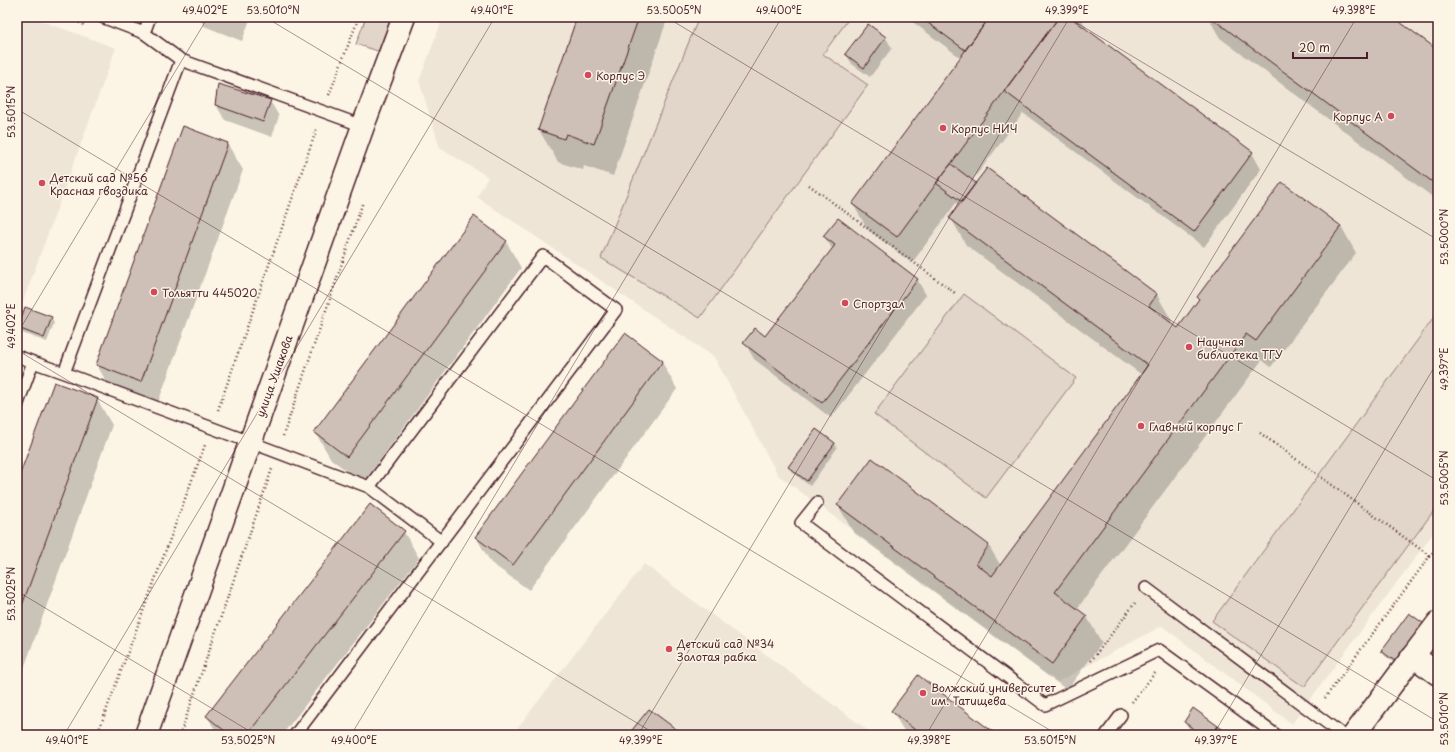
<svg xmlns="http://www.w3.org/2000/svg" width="1455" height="752" font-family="'Playpen Sans',sans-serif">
<rect width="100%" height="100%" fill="#fcf5e5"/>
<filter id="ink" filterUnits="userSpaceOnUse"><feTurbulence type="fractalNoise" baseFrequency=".025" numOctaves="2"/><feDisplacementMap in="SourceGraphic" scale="8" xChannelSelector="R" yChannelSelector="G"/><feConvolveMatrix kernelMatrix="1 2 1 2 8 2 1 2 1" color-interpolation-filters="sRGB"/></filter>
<g filter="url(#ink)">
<path fill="#eee5d7" d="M17,17H31L116,48L17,318Z
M443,17H1438V527L1292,724L1162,626L1057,682L778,475L714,357L477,197L488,177L440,148L419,81Z
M644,564L874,735H512Z"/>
<path fill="#e2d5ca" stroke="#967a7a" d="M366,17H407L393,56L356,44Z
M699,17H850L823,54L868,85L700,318L601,258Z
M964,294L1076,378L986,498L874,414Z
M1438,312V505L1304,687L1212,621Z"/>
<path fill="#0003" d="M199,17H251L242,41L204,26Z
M578,17L593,21L595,17H668L613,176L584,166L583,170L558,162L539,130Z
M906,17H1080L1086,27L1085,29L1252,153L1261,169L1204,247L1023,113L972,181L976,184L987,169L1157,295L1172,321L1171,323L1178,329L1199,300L1198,297L1341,226L1356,253L1271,367L1262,360L1077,609L1087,617L1102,643L1067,690L853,532L838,505L872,459L989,546L1001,566L1142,375L966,245L951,218L960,206L956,203L912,263L868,230L853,204L961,58Z
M1208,17H1391L1438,52V201L1220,38Z
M868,25L886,38L892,48L870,77L852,64L846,54Z
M270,101L279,116L272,137L225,120L216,105Z
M227,143L243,170L156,408L112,392L97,365Z
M824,236L917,279L926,295L831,418L754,359L745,343L766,338L833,250Z
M506,241L521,268L363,483L331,459L315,432Z
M51,318L54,323L47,342L22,333L19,328Z
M662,362L677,389L529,590L491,563L476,537Z
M97,399L112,425L19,682H17V485Z
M835,443L837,448L810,486L792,472L789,467Z
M404,532L419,558L282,735H218L207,716Z
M1409,615L1402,668L1385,656L1382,651Z
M892,711L995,735H909L904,731Z
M1185,722L1228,735H1193Z"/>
<path fill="#cfc0b7" stroke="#4a1f2b" d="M577,17H583L593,20L594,17H639L594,144L566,134L564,139L538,130Z
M920,17H990L965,50Z
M990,17H1059L897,237L852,204Z
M1059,17H1070L1253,152L1194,232L1004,91Z
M1210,17H1393L1438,50V186Z
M868,24L886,37L864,68L845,54Z
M218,84L271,100L263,122L215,105Z
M183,126L228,143L141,382L96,365Z
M951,164L976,183L962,202L936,183Z
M987,168L1157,294L1149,306L1178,328L1199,299L1197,297L1282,182L1341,226L1256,341L1246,334L1055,592L1087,616L1052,664L837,505L872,458L989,545L976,564L992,576L1148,365L949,218Z
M474,216L507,241L347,457L314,432Z
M838,218L918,279L822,403L743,343L755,328L765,336L835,245L823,236Z
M25,307L52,317L44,338L18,328Z
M625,333L663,361L513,565L475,537Z
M54,382L98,398L17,619V482Z
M816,429L835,443L807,481L788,467Z
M370,504L405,531L247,735H230L206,716Z
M1409,613L1427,626L1399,664L1381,651Z
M918,675L997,735H917L919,733L891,711Z
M1193,708L1218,726L1211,735H1202L1184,722Z
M649,709L684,735H628Z
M1218,726L1230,735H1211Z"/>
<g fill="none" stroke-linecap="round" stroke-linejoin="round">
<defs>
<path id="lane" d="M102,17L144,33
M150,17L144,33L181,60L363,126
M17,356L33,362
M64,373L250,442L369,487
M17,406L33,362L64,373L181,60
M817,503L801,523L1045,705L1159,650L1276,735
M1146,588L1343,735
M295,735L616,310L543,256L369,487L442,542
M1106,735L1121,715"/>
<path id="street" d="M1413,656L1438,623"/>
<path id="secondary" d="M146,735L363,126L404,17
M1354,735L1413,656L1438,674"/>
</defs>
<use href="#lane" stroke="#4a1f2b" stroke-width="14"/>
<use href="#street" stroke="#4a1f2b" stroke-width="25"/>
<use href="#secondary" stroke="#4a1f2b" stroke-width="25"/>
<path stroke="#4a1f2b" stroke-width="2.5" stroke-dasharray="1 3" stroke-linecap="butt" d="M64,17L85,25
M329,95L359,17
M809,185L955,293
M218,410L317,128
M1260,433L1430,556
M283,436L363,202
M1091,661L1135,603
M1325,698L1438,545
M1132,702L1155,673
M97,735L205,445
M180,735L272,469"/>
<use href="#lane" stroke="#fcf5e5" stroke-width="11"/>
<use href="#street" stroke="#fcf5e5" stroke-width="22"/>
<use href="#secondary" stroke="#fcf5e5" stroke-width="22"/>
</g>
</g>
<path fill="none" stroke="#4a1f2b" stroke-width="1" stroke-opacity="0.45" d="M265,17L1438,722M666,17L1438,481M1067,17L1438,240M17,109L1058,735M17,334L208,17M17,350L657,735M17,591L256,735M64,735L495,17M351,735L782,17M638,735L1070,17M926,735L1357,17M1213,735L1438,361"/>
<g fill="#d1495b" stroke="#fcf5e5" stroke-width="1.5">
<circle cx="588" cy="75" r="4"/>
<circle cx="1391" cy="116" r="4"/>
<circle cx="943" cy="128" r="4"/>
<circle cx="42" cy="183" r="4"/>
<circle cx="154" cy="292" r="4"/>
<circle cx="845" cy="303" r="4"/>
<circle cx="1189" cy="347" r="4"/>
<circle cx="1141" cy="426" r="4"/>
<circle cx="669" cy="649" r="4"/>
<circle cx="923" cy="693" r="4"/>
</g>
<g text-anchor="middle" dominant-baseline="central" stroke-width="3" stroke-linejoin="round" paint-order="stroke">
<g font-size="11" fill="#4a1f2b" stroke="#fcf5e5" text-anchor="start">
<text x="596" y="75">Корпус Э</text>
<text x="1383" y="116" text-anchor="end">Корпус А</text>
<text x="951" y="128">Корпус НИЧ</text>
<text x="50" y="177">Детский сад №56<tspan x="50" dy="13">Красная гвоздика</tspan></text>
<text x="162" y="292">Тольятти 445020</text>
<text x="853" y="303">Спортзал</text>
<text x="1197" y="341">Научная<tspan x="1197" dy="13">библиотека ТГУ</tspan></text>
<text x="1149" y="426">Главный корпус Г</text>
<text x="677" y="643">Детский сад №34<tspan x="677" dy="13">Золотая рабка</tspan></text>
<text x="931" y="687">Волжский университет<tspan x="931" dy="13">им. Татищева</tspan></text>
</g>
<g font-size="11" fill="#4a1f2b" stroke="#fcf5e5">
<text transform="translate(274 376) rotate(-70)">улица Ушакова</text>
</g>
</g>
<rect width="1455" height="752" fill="none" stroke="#fcf5e5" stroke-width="44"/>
<path d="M1293 52v6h74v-6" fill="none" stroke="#4a1f2b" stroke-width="2"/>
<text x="1299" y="52" font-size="12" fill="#4a1f2b" stroke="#fcf5e5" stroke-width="3" paint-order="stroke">20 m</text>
<rect x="22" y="22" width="1411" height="708" fill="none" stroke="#4a1f2b" stroke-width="1.5"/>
<g font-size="10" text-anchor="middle" fill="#4a1f2b">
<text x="205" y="14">49.402°E</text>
<text x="273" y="14">53.5010°N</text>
<text x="492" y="14">49.401°E</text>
<text x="674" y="14">53.5005°N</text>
<text x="779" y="14">49.400°E</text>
<text x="1067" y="14">49.399°E</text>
<text x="1354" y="14">49.398°E</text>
<text transform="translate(11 112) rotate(-90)" y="4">53.5015°N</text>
<text transform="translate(1444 237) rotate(-90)" y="4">53.5000°N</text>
<text transform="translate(11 326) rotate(-90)" y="4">49.402°E</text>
<text transform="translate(1444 369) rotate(-90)" y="4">49.397°E</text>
<text transform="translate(1444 478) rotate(-90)" y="4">53.5005°N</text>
<text transform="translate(11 594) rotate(-90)" y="4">53.5025°N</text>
<text transform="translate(1444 719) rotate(-90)" y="4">53.5010°N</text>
<text x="67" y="744">49.401°E</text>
<text x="248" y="744">53.5025°N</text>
<text x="354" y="744">49.400°E</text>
<text x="641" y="744">49.399°E</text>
<text x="929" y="744">49.398°E</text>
<text x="1050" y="744">53.5015°N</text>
<text x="1216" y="744">49.397°E</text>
</g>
</svg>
